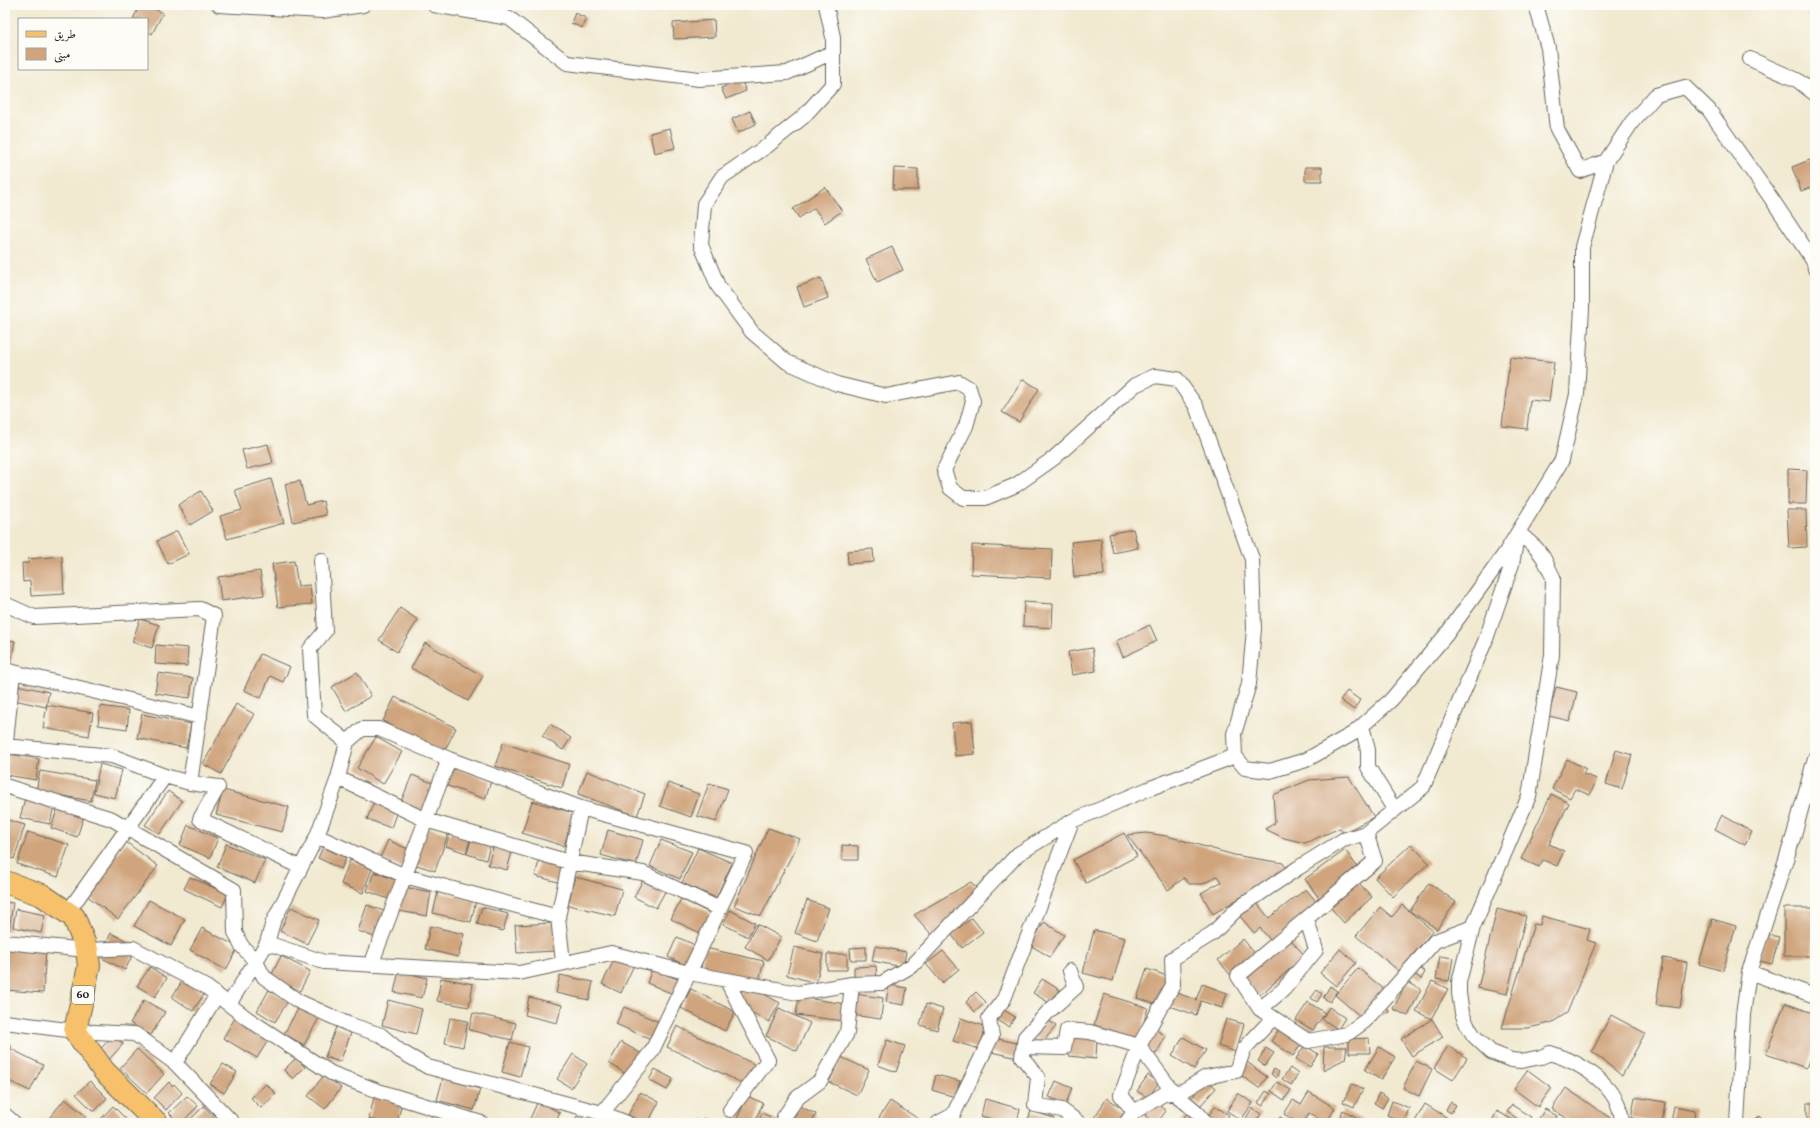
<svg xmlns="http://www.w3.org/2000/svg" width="1820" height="1128" font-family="Vollkorn,Amiri,serif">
<rect width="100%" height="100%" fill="#fdfcf7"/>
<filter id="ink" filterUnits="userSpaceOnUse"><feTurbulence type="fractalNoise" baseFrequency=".025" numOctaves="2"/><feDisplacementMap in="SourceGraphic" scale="8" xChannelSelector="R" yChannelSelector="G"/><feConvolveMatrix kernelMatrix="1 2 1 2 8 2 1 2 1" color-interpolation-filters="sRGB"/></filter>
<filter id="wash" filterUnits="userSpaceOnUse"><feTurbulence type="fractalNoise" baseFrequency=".012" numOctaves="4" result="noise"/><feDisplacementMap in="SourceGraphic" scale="16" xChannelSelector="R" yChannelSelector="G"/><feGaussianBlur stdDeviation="0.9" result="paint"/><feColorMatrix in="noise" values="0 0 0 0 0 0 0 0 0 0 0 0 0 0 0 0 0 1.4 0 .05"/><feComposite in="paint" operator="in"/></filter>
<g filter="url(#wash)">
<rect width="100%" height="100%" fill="#f1e9d0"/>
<g id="blocks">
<path fill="#d0a57e" d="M140,5H146L163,13L152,34L147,31V19H133Z
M575,13L586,18L582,28L571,23Z
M714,20L715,37L674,39L673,23Z
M741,80L746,91L726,99L721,88Z
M750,111L756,124L738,133L732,119Z
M670,128L675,148L654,153L650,133Z
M1815,158V186L1801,191L1792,167Z
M1305,167H1322V181H1305Z
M894,168L918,169V190H893Z
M825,187L842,211L825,223L814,208L799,218L793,209Z
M892,247L903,270L877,282L866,259Z
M821,278L828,298L804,307L797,287Z
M1510,357L1554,362L1549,402L1530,400L1527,429L1502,426Z
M1023,379L1039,389L1019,422L1002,412Z
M268,444L273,463L247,469L242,450Z
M1788,469L1807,470L1806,504H1788Z
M271,479L284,523L227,539L220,516L242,510L235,490Z
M300,481L306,505L323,501L326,515L293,522L285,484Z
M201,491L213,511L190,525L178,505Z
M1787,510H1806L1807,547L1789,548Z
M1133,529L1138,548L1113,553L1109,534Z
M177,531L189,554L168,564L157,541Z
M1101,539L1104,575L1074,577L1071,542Z
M972,545L1052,549L1051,578L971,574Z
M873,549L874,562L848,564L847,551Z
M62,556L64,594L31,596L30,581L23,582L22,563H29L28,559Z
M294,561L298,586L310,585L312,604L278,607L272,564Z
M260,571L264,595L221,601L218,577Z
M1024,602L1053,604L1052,628L1023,626Z
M400,608L418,620L397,652L379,640Z
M140,619L159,625L152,648L132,642Z
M1150,625L1157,641L1123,657L1116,641Z
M5,639L15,641L11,662L5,660Z
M425,643L483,676L468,701L411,668Z
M156,645L188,648L187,666L155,664Z
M1092,648L1096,671L1072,675L1068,652Z
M260,654L290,667L283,682L270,676L261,698L244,690Z
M357,672L371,696L346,711L332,687Z
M158,673L193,678L190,698L155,693Z
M17,685L49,692L46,707L14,700Z
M1556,687L1577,692L1570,721L1549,716Z
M1347,691L1360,700L1354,710L1340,700Z
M395,697L456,728L444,752L383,721Z
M236,704L254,714L221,774L203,764Z
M47,705L93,713L89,736L43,728Z
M100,706L129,710L127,729L98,725Z
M142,714L191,724L186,748L137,738Z
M972,721L975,754L955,756L952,723Z
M550,724L571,738L563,750L542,736Z
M376,737L402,752L383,784L357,768Z
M503,743L569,764L562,788L495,766Z
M1616,750L1632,755L1622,789L1606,784Z
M9,754L39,759L36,780L6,775Z
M1567,759L1586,769L1583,774L1597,779L1590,795L1575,789L1570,798L1552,789Z
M100,764L122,770L115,798L94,793Z
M451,767L491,781L485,799L445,785Z
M40,771L95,780L91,801L36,791Z
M587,771L645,794L637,816L578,794Z
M412,775L435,784L423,814L400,804Z
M1349,777L1374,817L1343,833L1340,828L1305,843L1284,838L1265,829L1275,823L1273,795L1309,780Z
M668,783L699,794L691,817L660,806Z
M709,783L728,789L716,822L697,816Z
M223,790L289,807L282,832L216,815Z
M168,791L182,801L160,834L145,825Z
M1551,794L1569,803L1549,844L1564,851L1557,866L1543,860L1539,867L1521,859Z
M25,798L54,805L50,824L20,818Z
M532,801L574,813L564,846L522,833Z
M374,802L397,811L391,828L367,819Z
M58,807L84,816L77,837L51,828Z
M1722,815L1752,832L1745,845L1715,829Z
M5,819L25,825L14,859L5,857Z
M188,825L218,838L210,858L180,845Z
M427,827L448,834L435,871L414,864Z
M768,828L800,839L761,916L734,906Z
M608,830L643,840L636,865L601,855Z
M28,832L69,845L58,877L17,864Z
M450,833L470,840L466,853L446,846Z
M1124,833L1137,856L1086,883L1073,860Z
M1146,833L1167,836L1234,855L1283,863L1287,870L1213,914L1201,893L1221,882L1217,876L1203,884H1189L1184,878L1168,890L1127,835Z
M388,840L410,850L402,868L380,858Z
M471,840L490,845L486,860L467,854Z
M661,840L692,852L680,879L650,866Z
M126,842L158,866L118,919L86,895Z
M226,844L265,860L255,883L217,867Z
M1411,844L1429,863L1393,897L1375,878Z
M842,845L858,846V860H842Z
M323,847L346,858L341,869L318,858Z
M493,847L512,852L507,870L488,865Z
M698,848L732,863L716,898L682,883Z
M1345,850L1361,872L1321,901L1305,879Z
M540,858L563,864L558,882L535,876Z
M350,860L372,869L363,893L341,884Z
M374,872L399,881L391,900L367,891Z
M645,876L667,888L656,908L634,897Z
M190,877L228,894L222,907L184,889Z
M575,877L622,889L615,916L568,905Z
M1357,881L1372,897L1344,923L1330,907Z
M971,882L978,890L933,936L914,915Z
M1429,883L1456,902L1437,929L1410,911Z
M404,887L431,892L427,916L399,911Z
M1306,889L1319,905L1272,942L1260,928L1254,933L1239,915L1256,902L1269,918Z
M438,892L476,901L471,922L433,913Z
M681,899L710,913L700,933L671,919Z
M149,900L185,919L171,946L134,926Z
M807,900L829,908L817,941L795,933Z
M5,902L13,903L9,931L5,930Z
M367,905L387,912L377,938L358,931Z
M1402,905L1433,931L1399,971L1356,936L1380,907L1392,917Z
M291,907L319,920L307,944L280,931Z
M482,907L508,914L503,931L477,924Z
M1784,908H1813V956H1784Z
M16,909L45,915L41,933L13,927Z
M1497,909L1526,916L1507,994L1478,988Z
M730,910L755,923L748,937L723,924Z
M1542,916L1590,929L1587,940L1596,943L1567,1013L1551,1023L1528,1028H1502L1534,924L1540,925Z
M972,918L983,932L962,948L951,934Z
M1712,919L1736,926L1723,971L1699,964Z
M1044,922L1064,935L1050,957L1030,945Z
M555,923L556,951L517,953L515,925Z
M757,924L781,937L768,960L745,947Z
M430,926L464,934L458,957L425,949Z
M202,928L238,947L226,970L190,950Z
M1094,930L1125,938L1113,981L1083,973Z
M111,933L137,946L125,970L100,957Z
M1766,934L1779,937L1772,964L1760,961Z
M677,937L697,946L687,966L668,957Z
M1289,938L1305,956L1259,996L1243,977Z
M1243,939L1257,956L1232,977L1218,960Z
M875,946L906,952L903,967L872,961Z
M5,947L46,950L43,993L5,990Z
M794,947L823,954L816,983L787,975Z
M866,947V960H851L850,948Z
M705,948L764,961L759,981L701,968Z
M1340,949L1356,963L1336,986L1320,973Z
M943,951L959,969L942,983L926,964Z
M827,954H847V970H827Z
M281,956L310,971L300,991L271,976Z
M616,956L634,965L621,993L602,984Z
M1440,956L1453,958L1449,981L1436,979Z
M1663,958L1687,962L1680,1008L1656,1005Z
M876,966L877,980L854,981V967Z
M1417,966L1425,972L1421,979L1413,973Z
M150,967L167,978L155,997L137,986Z
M1358,968L1384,989L1361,1017L1335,995Z
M652,969L679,980L673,994L647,983Z
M1147,969L1170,977L1160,1006L1137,998Z
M399,971L427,978L422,998L394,992Z
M560,975L593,982L589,1000L556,993Z
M441,978L473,984L469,1007L437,1001Z
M1042,979L1060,990L1051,1004L1033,993Z
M183,980L204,994L193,1011L172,997Z
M1432,981L1448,989L1431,1019L1416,1011Z
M1407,982L1421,989L1408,1016L1393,1009Z
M746,984L780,1003L769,1022L735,1003Z
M1202,984L1227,993L1222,1008L1201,1001L1196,1015L1167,1005L1172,991L1196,1000Z
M889,985L907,988L904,1005L886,1002Z
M1330,986L1337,991L1330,1002L1323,998Z
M691,989L735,1012L725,1031L681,1008Z
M269,990L288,1001L275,1022L257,1011Z
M1317,990L1322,994L1317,1002L1311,998Z
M976,992L986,1002L975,1012L966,1002Z
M855,994L883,998L881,1019L852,1015Z
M1104,994L1148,1008L1139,1039L1094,1025Z
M529,997L562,1005L557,1023L525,1015Z
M799,997L846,1004L844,1021L796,1015Z
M144,1000L165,1012L151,1035L130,1023Z
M388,1000L422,1009L416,1034L382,1025Z
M1308,1002L1325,1013L1313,1030L1296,1020Z
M1386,1002L1389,1012L1380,1015L1377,1006Z
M1785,1003L1815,1014V1045L1806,1068L1766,1054Z
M926,1004L943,1009L937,1030L920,1025Z
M299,1007L319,1018L304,1045L284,1034Z
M624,1007L659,1022L651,1040L616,1024Z
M1329,1007L1345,1018L1338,1029L1322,1019Z
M779,1008L810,1023L797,1051L766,1036Z
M1001,1008L1015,1017L1009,1027L994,1018Z
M473,1013L516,1023L512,1040L469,1030Z
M1611,1015L1645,1033L1622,1076L1592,1051Z
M235,1018L269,1039L257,1058L223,1038Z
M450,1018L468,1021L463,1047L445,1043Z
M961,1018L986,1027L979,1049L953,1041Z
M1047,1019L1056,1026L1042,1043L1034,1037Z
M1226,1019L1244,1024L1236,1052L1218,1046Z
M1432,1019L1443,1037L1412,1056L1401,1039Z
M677,1026L754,1064L744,1084L667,1047Z
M336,1027L351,1033L340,1062L325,1057Z
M1153,1028L1166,1036L1156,1054L1143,1047Z
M1280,1028L1302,1043L1293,1056L1271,1041Z
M113,1035L123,1044L106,1063L96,1054Z
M1070,1035L1097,1037L1096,1059L1069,1056Z
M1183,1037L1206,1050L1194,1069L1172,1056Z
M994,1038L1021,1044L1018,1058L991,1052Z
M1369,1038L1370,1053H1349V1039Z
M887,1040L905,1046L896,1072L878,1065Z
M510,1042L528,1047L520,1077L502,1072Z
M621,1042L642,1054L629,1076L609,1063Z
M5,1045H11V1049L43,1065L30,1091L5,1079Z
M1305,1045L1318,1054L1310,1067L1296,1059Z
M1448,1046L1467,1058L1453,1080L1434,1068Z
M1324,1047H1347L1345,1059L1323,1070Z
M1379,1047L1395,1057L1381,1080L1365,1070Z
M1266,1048L1274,1053L1265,1066L1258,1061Z
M137,1049L164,1074L147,1093L120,1068Z
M573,1054L587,1064L571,1088L557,1079Z
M841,1057L869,1070L857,1095L829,1082Z
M296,1058L305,1067L293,1079L284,1070Z
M1416,1061L1432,1069L1419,1096L1403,1088Z
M1247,1062L1267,1077L1259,1088L1239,1074Z
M223,1064L237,1072L224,1093L210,1084Z
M1290,1068L1298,1074L1291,1085L1282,1079Z
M655,1069L673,1079L667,1090L649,1080Z
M1274,1069L1279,1072L1276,1078L1271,1074Z
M1528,1070L1552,1088L1538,1107L1514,1089Z
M324,1075L341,1088L325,1109L308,1096Z
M936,1075L960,1081L955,1097L932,1090Z
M1148,1075L1159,1082L1148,1098L1137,1091Z
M443,1078L480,1089L474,1110L437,1100Z
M90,1081L107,1098L94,1112L76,1094Z
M1056,1081L1072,1088L1066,1104L1049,1097Z
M1208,1081L1216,1088L1200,1106L1191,1098Z
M169,1082L172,1086L174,1084L182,1093L166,1110L154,1098Z
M1277,1082L1291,1090L1284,1100L1271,1091Z
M266,1084L276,1094L261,1108L251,1098Z
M1352,1084L1363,1089L1354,1107L1343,1102Z
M1566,1088L1610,1118L1607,1123H1574L1552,1109Z
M1266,1091L1271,1094L1263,1106L1258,1103Z
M640,1092L659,1102L648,1123H643L628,1115Z
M1309,1092L1335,1108L1326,1123L1309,1113L1303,1123H1298L1284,1114L1293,1100L1301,1105Z
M1238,1093L1253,1103L1241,1120L1227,1111Z
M1379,1093L1388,1098L1382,1108L1374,1103Z
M187,1096L198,1106L181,1123H179L169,1113Z
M747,1096L763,1103L754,1123H745L737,1119Z
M374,1097L402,1103L397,1123H385L369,1119Z
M1635,1097L1665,1102L1662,1123L1631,1118Z
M1107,1098L1128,1112L1121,1123H1102L1094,1118Z
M65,1099L86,1116L80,1123H45Z
M985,1099L1020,1109L1017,1123H1007L981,1116Z
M538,1101L560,1113L555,1123H528Z
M890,1101L922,1121L921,1123H886L879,1118Z
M1392,1101L1409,1108L1404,1122L1387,1115Z
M1155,1102L1166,1111L1157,1123L1145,1116Z
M1451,1102L1456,1105L1451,1113L1446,1110Z
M1807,1103H1815V1123H1807Z
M1425,1104L1456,1123H1414Z
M1512,1105L1531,1117L1527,1123H1524L1507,1112Z
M113,1106L130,1123H97Z
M204,1106L217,1120L214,1123H187Z
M799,1106L816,1114L812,1123H792Z
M1215,1106L1229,1115L1224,1123H1215L1207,1118Z
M1674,1106L1695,1110L1693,1123H1671Z
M1252,1108L1261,1114L1255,1123H1246L1244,1122Z
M1545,1109L1557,1116L1553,1123H1536Z
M1343,1110L1368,1123H1337Z
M1031,1111L1054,1118L1052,1123H1027Z
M1497,1111L1518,1123H1491Z
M762,1113L775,1119L773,1123H758Z
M1187,1113L1201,1123H1180Z
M432,1115L457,1123H429Z
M577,1116L596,1123H574Z
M1759,1116L1765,1123H1752Z
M1280,1117L1288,1123H1276Z
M703,1118L712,1123H700Z"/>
</g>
</g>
<g filter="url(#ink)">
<use href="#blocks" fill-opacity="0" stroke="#67645b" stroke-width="1"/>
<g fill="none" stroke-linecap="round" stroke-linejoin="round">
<defs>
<path id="street" d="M219,5L322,11L363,5
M434,5L509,18L567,63L699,79L787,73L833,52
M826,5L833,37V84L803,117L767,146L722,177L704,204L701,245L718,286L752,332L787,362L837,384L886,396L959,382L969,388L973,401L966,426L944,470L950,488L963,498H985L1016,485L1054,458L1135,385L1155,376L1177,379L1196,406L1252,559L1254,629L1249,684L1234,734L1235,756L1245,768L1270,771L1306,760L1354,733L1391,700L1446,635L1506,552L1562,460L1577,394L1582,308V247L1606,161L1632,122L1656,95L1685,87L1709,110L1771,198L1814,262L1815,269
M1536,5L1548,48L1557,129L1580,171L1606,161
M1750,59L1797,80L1815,94
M5,604L34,617L200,609L214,616L190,783L165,776L112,756L5,746
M5,670L200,717
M1362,726L1368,750V767L1394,809
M347,742L362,729H379L449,759L581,808L746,853L652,1051L602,1113
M5,751L13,672
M338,778L426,820L569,862L643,873L720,909
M190,783L218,787L200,819L300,867
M5,786L112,819L234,890L235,932L241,945L256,962L264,977L298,1001L348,1024L381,1035L400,1051L428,1067L602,1113L627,1123
M1366,833L1375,861L1238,976L1260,1009L1308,1041L1347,1034L1365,1021L1435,941L1473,927
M317,836L405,876L558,917
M67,913L165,776
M5,942L87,950L133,948L205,986L248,1019L331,1073L378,1091L481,1123
M267,943L324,962L519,973L611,953L689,973L798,993L852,984L882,983L913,965L1018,854L1072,821L1148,789L1235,756
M563,962L558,917L581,808
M371,965L449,759
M1070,971L1076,987L1048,1012L1025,1037L1022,1057L1038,1077L1035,1105L1062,1110L1079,1123
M1749,972L1815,996
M727,981L768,1060L730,1110
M229,1004L267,943L273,922L317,836L338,778L347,742L314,715L310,649L325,631L321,560
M1260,1009L1284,989L1316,950L1307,920
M5,1022L75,1031L135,1034L175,1063L233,1123
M1024,1047L1064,1048L1067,1030L1090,1032L1139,1046L1173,1092L1198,1113L1206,1123
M175,1063L217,995
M1134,1112L1121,1095L1139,1046L1173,985L1172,959L1213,933L1237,909L1298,868L1343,840L1366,833L1423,787L1486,639L1512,564L1518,532L1536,548L1543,557L1553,577L1552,655L1529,796L1473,927L1459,982V993L1462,1013L1467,1025L1474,1036L1491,1052L1511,1060L1521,1061L1541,1057L1550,1053C1580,1062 1621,1086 1622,1123
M5,1115L14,1123
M783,1123L784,1117L797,1098L820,1081L847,1033L852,984
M938,1123L953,1115L992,1036L989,1018L1004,999L1072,821
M1126,1123L1134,1112L1164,1094L1183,1091L1206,1077L1236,1071L1244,1049L1273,1018
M1737,1123L1743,1015L1749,972L1794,835L1815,758"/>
<path id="primary" d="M5,882L42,895L74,917L87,950L89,966L75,1031L104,1071L157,1123"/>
</defs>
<use href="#street" stroke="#67645b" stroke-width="16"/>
<use href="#primary" stroke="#67645b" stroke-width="24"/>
<use href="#street" stroke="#fff" stroke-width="14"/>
<use href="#primary" stroke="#f6c16b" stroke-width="22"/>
</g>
</g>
<g text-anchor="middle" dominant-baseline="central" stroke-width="3" stroke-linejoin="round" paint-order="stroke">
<rect fill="#fdfcf7" stroke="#605f5e" stroke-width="1" x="72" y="986" width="22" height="18" rx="3"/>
<g font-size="11" font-weight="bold" fill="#1c1c1c">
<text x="83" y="995">60</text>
</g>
</g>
<rect width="1820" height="1128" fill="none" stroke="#fdfcf7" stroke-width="20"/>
<rect x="18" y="18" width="130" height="52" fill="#fdfcf7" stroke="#a3a29f"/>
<rect x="26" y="31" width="20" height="6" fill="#f6c16b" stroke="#a3a29f"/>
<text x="54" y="38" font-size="12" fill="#1c1c1c">طريق</text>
<rect x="26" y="48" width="20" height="12" fill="#d0a57e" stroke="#a3a29f"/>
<text x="54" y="58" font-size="12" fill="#1c1c1c">مبنى</text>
</svg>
